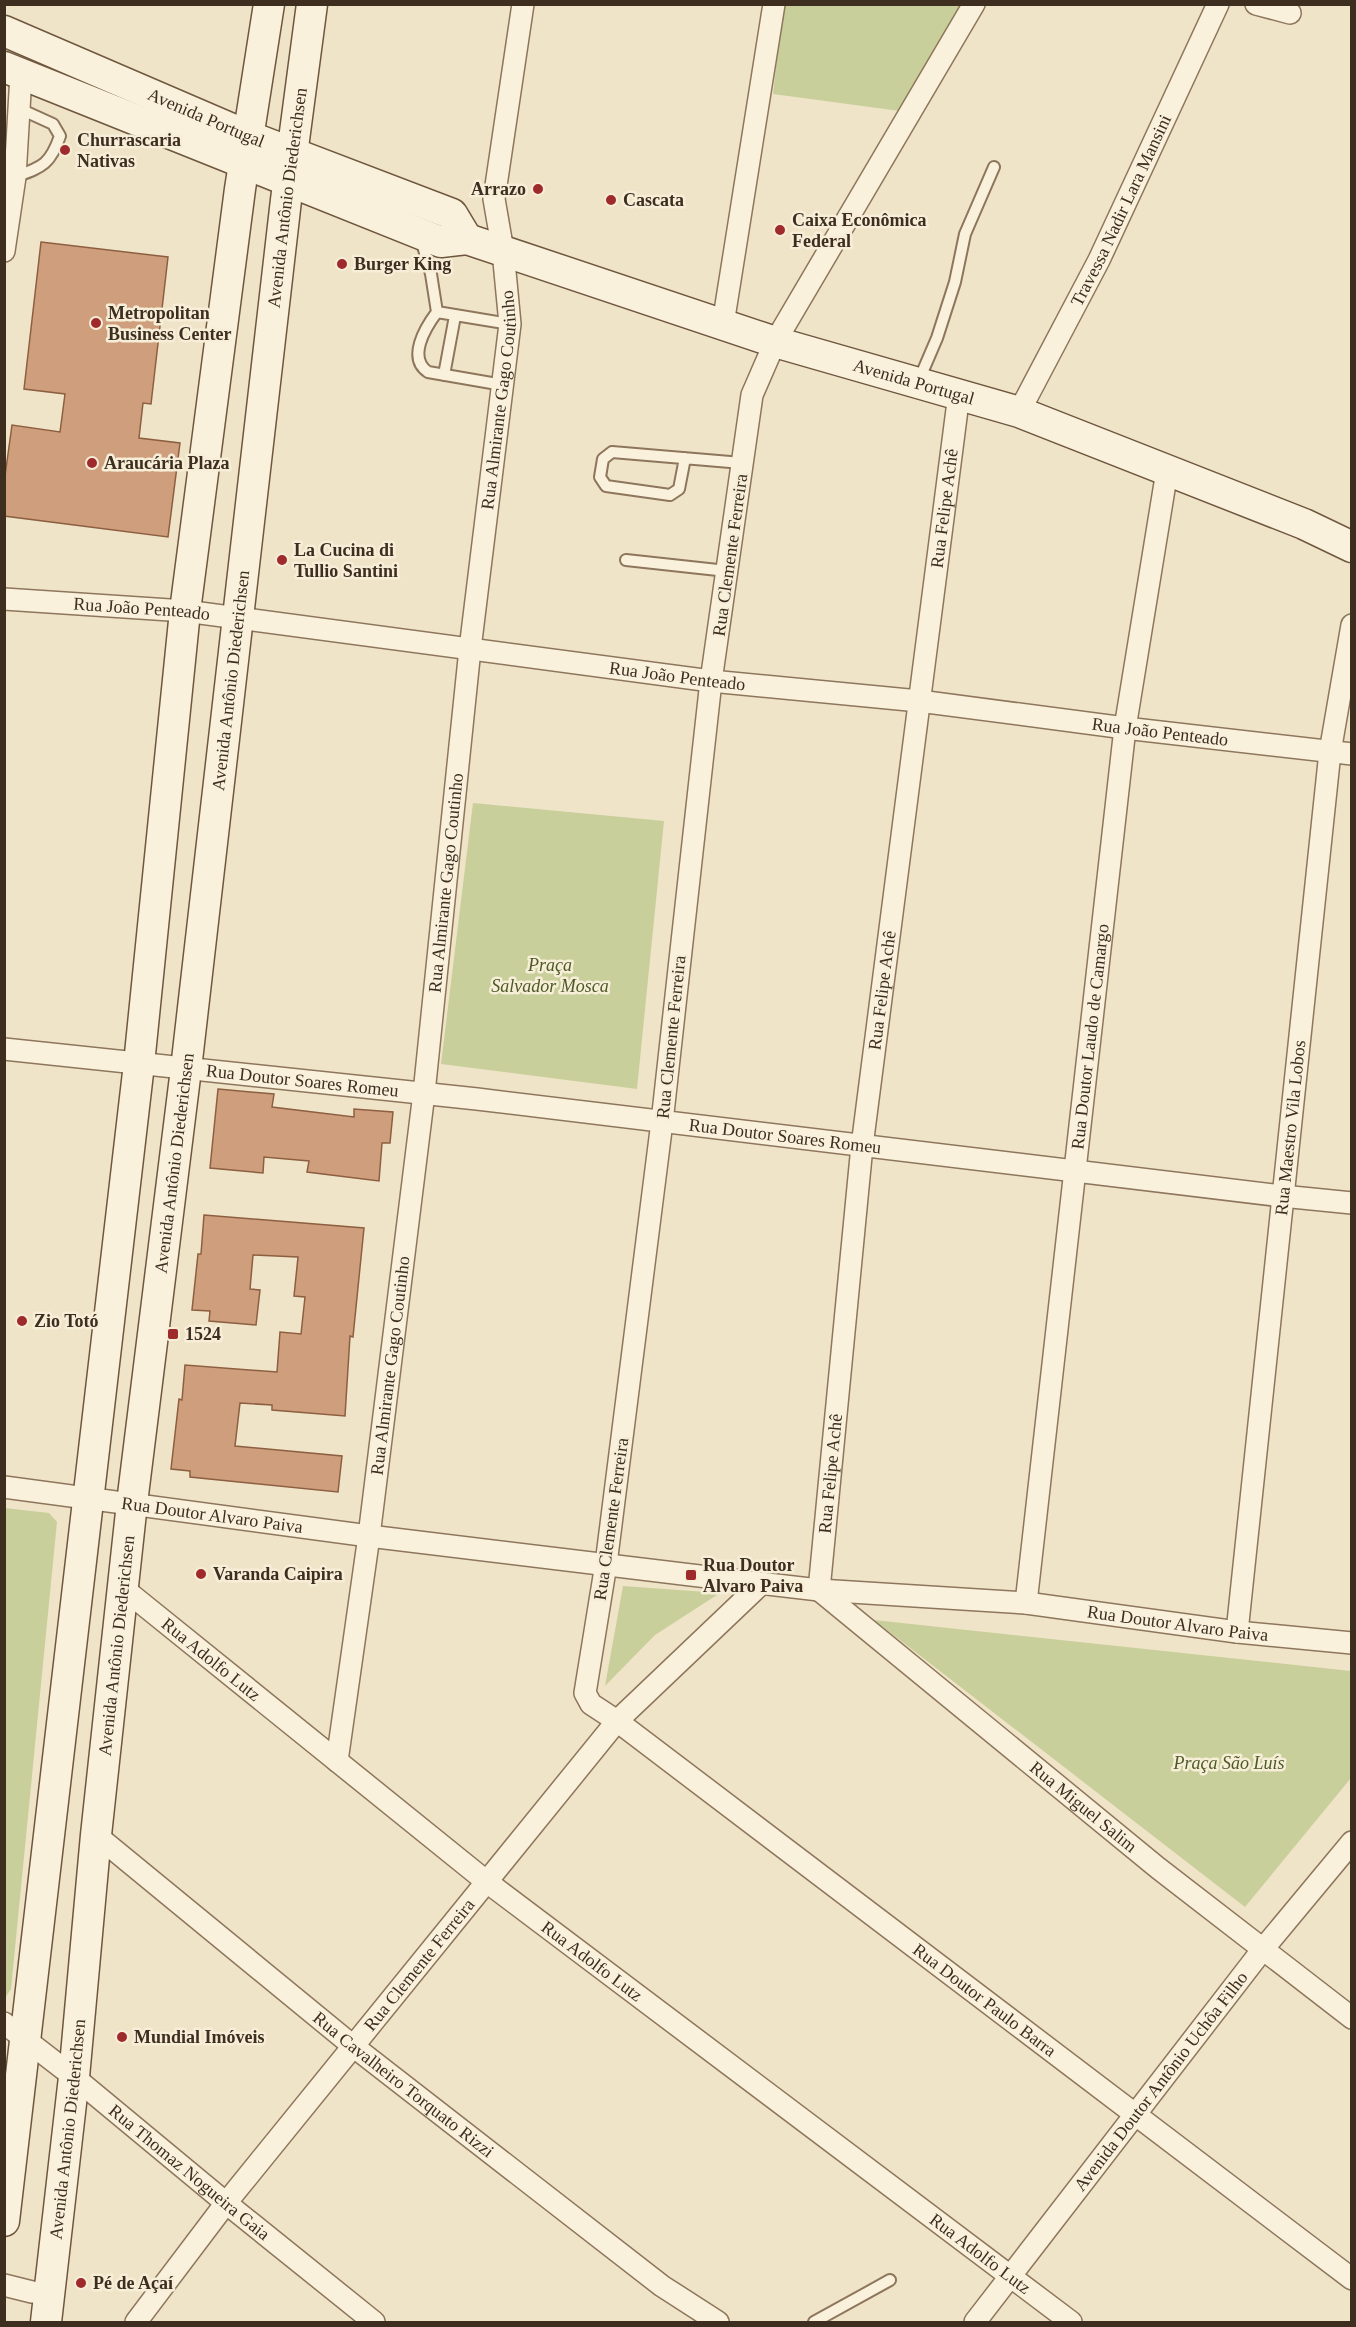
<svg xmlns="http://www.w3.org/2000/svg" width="1356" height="2327" font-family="Georgia,serif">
<rect width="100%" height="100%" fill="#f0e4c8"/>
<path fill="#c9cf9b" d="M783,5H969L907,112L773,94Z
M473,803L664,821L637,1089L441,1064Z
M5,1508L49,1513L57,1522L11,1989L5,1998Z
M623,1586L720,1593L655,1635L605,1686Z
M874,1620L1351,1671V1778L1245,1907Z"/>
<path fill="#cf9f7d" stroke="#8d5f41" stroke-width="1.5" d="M41,242L168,257L151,404L143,403L139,438L180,443L168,537L4,516V483L12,425L60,432L65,394L24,389Z
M218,1089L274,1094L272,1107L354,1117V1109L393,1112L390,1143H382L379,1181L307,1172L309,1161L264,1157L263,1173L210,1168Z
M204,1215L364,1228L353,1337L350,1336L345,1416L272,1410V1405L240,1403L235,1446L342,1456L338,1492L190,1477V1471L171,1469L179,1399L182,1400L185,1365L277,1372L280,1332L301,1334L305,1297L294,1296L298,1257L253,1255L250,1289L260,1290L256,1325L209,1321L210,1311L192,1310L198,1254H201Z"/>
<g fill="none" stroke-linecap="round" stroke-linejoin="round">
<defs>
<path id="lane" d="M15,177C42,167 50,165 60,136L53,124L20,109
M421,239L431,274L437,312
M444,375L455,316
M919,380L937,338L955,282L965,234L994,167
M503,385L428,372C407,358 425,328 437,312L510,324
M685,458L679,489L670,495L606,486L600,477L603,459L612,452L742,463
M626,560L727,571
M814,2322L890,2280"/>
<g id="street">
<path id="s1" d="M974,4L775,342L752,395L711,681L662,1122L606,1564L585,1693L591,1704L617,1721L1352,2279"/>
<path d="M1256,4L1290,13"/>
<path d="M4,251L15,177L21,75"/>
<path d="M723,324L774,4"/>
<path id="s2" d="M1019,412L1099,260L1218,4"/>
<path id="s3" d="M4,599L185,611L711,681L919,701L1125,728L1352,754"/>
<path id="s4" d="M4,1049L477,1099L1282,1196L1352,1203"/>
<path id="s5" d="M4,1487L369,1536L691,1575L819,1590L1026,1603L1237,1632L1352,1643"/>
<path id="s6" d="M124,1589L487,1882L1071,2322"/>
<path id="s7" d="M819,1590L862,1146L959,394"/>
<path id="s8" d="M819,1590L1158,1868L1352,2018"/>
<path id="s9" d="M1026,1603L1125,728L1167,471"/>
<path id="s10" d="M1237,1632L1330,752L1352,625"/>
<path id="s11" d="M337,1761L369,1536L424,1093L470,649L510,324L503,251L494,199L523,4"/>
<path id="s12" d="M96,1835L353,2046L662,2286L718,2322"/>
<path id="s13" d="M4,2023L74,2077L226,2203L374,2322"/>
<path d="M4,2285L32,2292L49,2293"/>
<path id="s14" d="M136,2322L226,2203L617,1721L762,1583"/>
<path id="s15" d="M975,2322L1263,1949L1352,1842"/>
</g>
<g id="secondary">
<path id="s16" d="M4,31L248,136L452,214L467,239"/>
<path id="s17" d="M4,67L441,242L467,239L775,342L1019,412L1304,524L1352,547"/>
<path d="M4,2221L139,1064L185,611L240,189L269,4"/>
<path id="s18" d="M46,2322L74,2077L96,1835L132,1503L186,1069L286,200L312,4"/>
</g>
</defs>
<use href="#lane" stroke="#8d765c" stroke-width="14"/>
<use href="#street" stroke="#8d765c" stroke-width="24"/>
<use href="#secondary" stroke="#6f573f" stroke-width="33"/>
<use href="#lane" stroke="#faf1dc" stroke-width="10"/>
<use href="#street" stroke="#faf1dc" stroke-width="21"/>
<use href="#secondary" stroke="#faf1dc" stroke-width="30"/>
</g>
<g fill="#9e2a2b" stroke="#f7eed8" stroke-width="2">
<circle cx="65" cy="150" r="6"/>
<circle cx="538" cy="189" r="6"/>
<circle cx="611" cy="200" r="6"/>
<circle cx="780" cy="230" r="6"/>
<circle cx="342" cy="264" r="6"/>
<circle cx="96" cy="323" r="6"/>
<circle cx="92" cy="463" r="6"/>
<circle cx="282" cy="560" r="6"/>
<circle cx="22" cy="1321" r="6"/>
<rect x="167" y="1328" width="12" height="12" rx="3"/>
<circle cx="201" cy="1574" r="6"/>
<rect x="685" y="1569" width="12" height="12" rx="3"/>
<circle cx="122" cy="2037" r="6"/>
<circle cx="81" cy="2283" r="6"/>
</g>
<g text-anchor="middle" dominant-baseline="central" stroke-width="5" stroke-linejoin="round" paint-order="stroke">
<g font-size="18" fill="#3d2e20" stroke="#f7eed8">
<text stroke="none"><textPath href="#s16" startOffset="220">Avenida Portugal</textPath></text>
<text stroke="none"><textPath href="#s18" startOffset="2138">Avenida Antônio Diederichsen</textPath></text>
<text stroke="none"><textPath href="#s2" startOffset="226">Travessa Nadir Lara Mansini</textPath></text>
<text stroke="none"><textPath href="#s17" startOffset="966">Avenida Portugal</textPath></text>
<text stroke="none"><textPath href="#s11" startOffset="1371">Rua Almirante Gago Coutinho</textPath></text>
<text stroke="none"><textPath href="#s7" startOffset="1089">Rua Felipe Achê</textPath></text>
<text transform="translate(730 555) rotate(-82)">Rua Clemente Ferreira</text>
<text stroke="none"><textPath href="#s3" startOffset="138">Rua João Penteado</textPath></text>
<text stroke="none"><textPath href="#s3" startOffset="678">Rua João Penteado</textPath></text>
<text stroke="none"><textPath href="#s18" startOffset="1652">Avenida Antônio Diederichsen</textPath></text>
<text stroke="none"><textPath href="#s3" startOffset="1164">Rua João Penteado</textPath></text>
<text stroke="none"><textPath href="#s11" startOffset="885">Rua Almirante Gago Coutinho</textPath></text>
<text stroke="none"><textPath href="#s7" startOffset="603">Rua Felipe Achê</textPath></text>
<text stroke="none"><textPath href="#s9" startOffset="570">Rua Doutor Laudo de Camargo</textPath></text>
<text transform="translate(671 1037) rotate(-84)">Rua Clemente Ferreira</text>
<text stroke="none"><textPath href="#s4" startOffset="300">Rua Doutor Soares Romeu</textPath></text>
<text stroke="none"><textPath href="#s10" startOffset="507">Rua Maestro Vila Lobos</textPath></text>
<text stroke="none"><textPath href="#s4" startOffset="786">Rua Doutor Soares Romeu</textPath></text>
<text stroke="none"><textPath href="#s18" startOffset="1166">Avenida Antônio Diederichsen</textPath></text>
<text stroke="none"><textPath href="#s11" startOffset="399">Rua Almirante Gago Coutinho</textPath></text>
<text stroke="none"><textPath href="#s7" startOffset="117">Rua Felipe Achê</textPath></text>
<text stroke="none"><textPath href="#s5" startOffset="210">Rua Doutor Alvaro Paiva</textPath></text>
<text transform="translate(611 1519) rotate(-82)">Rua Clemente Ferreira</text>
<text stroke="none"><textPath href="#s5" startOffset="1182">Rua Doutor Alvaro Paiva</textPath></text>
<text stroke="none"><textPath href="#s18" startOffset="680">Avenida Antônio Diederichsen</textPath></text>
<text stroke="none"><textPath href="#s6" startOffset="112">Rua Adolfo Lutz</textPath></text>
<text stroke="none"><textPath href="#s8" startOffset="342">Rua Miguel Salim</textPath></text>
<text stroke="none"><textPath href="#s6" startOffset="598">Rua Adolfo Lutz</textPath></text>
<text stroke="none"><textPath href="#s14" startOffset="456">Rua Clemente Ferreira</textPath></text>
<text stroke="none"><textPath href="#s1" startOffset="2264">Rua Doutor Paulo Barra</textPath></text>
<text stroke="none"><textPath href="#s15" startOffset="304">Avenida Doutor Antônio Uchôa Filho</textPath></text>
<text stroke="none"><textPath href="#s12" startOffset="396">Rua Cavalheiro Torquato Rizzi</textPath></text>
<text stroke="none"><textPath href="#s18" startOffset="194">Avenida Antônio Diederichsen</textPath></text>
<text stroke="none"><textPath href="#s13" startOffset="238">Rua Thomaz Nogueira Gaia</textPath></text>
<text stroke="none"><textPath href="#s6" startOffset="1084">Rua Adolfo Lutz</textPath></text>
</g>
<g font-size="18" font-weight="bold" fill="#3d2e20" stroke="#f7eed8" text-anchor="start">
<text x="77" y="140">Churrascaria<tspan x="77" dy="21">Nativas</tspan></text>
<text x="526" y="189" text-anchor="end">Arrazo</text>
<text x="623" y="200">Cascata</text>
<text x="792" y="220">Caixa Econômica<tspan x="792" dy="21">Federal</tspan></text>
<text x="354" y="264">Burger King</text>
<text x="108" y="313">Metropolitan<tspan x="108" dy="21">Business Center</tspan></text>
<text x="104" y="463">Araucária Plaza</text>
<text x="294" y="550">La Cucina di<tspan x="294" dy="21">Tullio Santini</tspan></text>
<text x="34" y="1321">Zio Totó</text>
<text x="185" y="1334">1524</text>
<text x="703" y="1565">Rua Doutor<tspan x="703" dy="21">Alvaro Paiva</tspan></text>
<text x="213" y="1574">Varanda Caipira</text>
<text x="134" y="2037">Mundial Imóveis</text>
<text x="93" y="2283">Pé de Açaí</text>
</g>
<g font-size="18" font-style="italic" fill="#4d5a26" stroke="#f7eed8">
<text x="550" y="965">Praça<tspan x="550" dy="21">Salvador Mosca</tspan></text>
<text x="1229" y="1763">Praça São Luís</text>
</g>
</g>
<rect width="1356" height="2327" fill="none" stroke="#3d2e20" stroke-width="12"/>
</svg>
